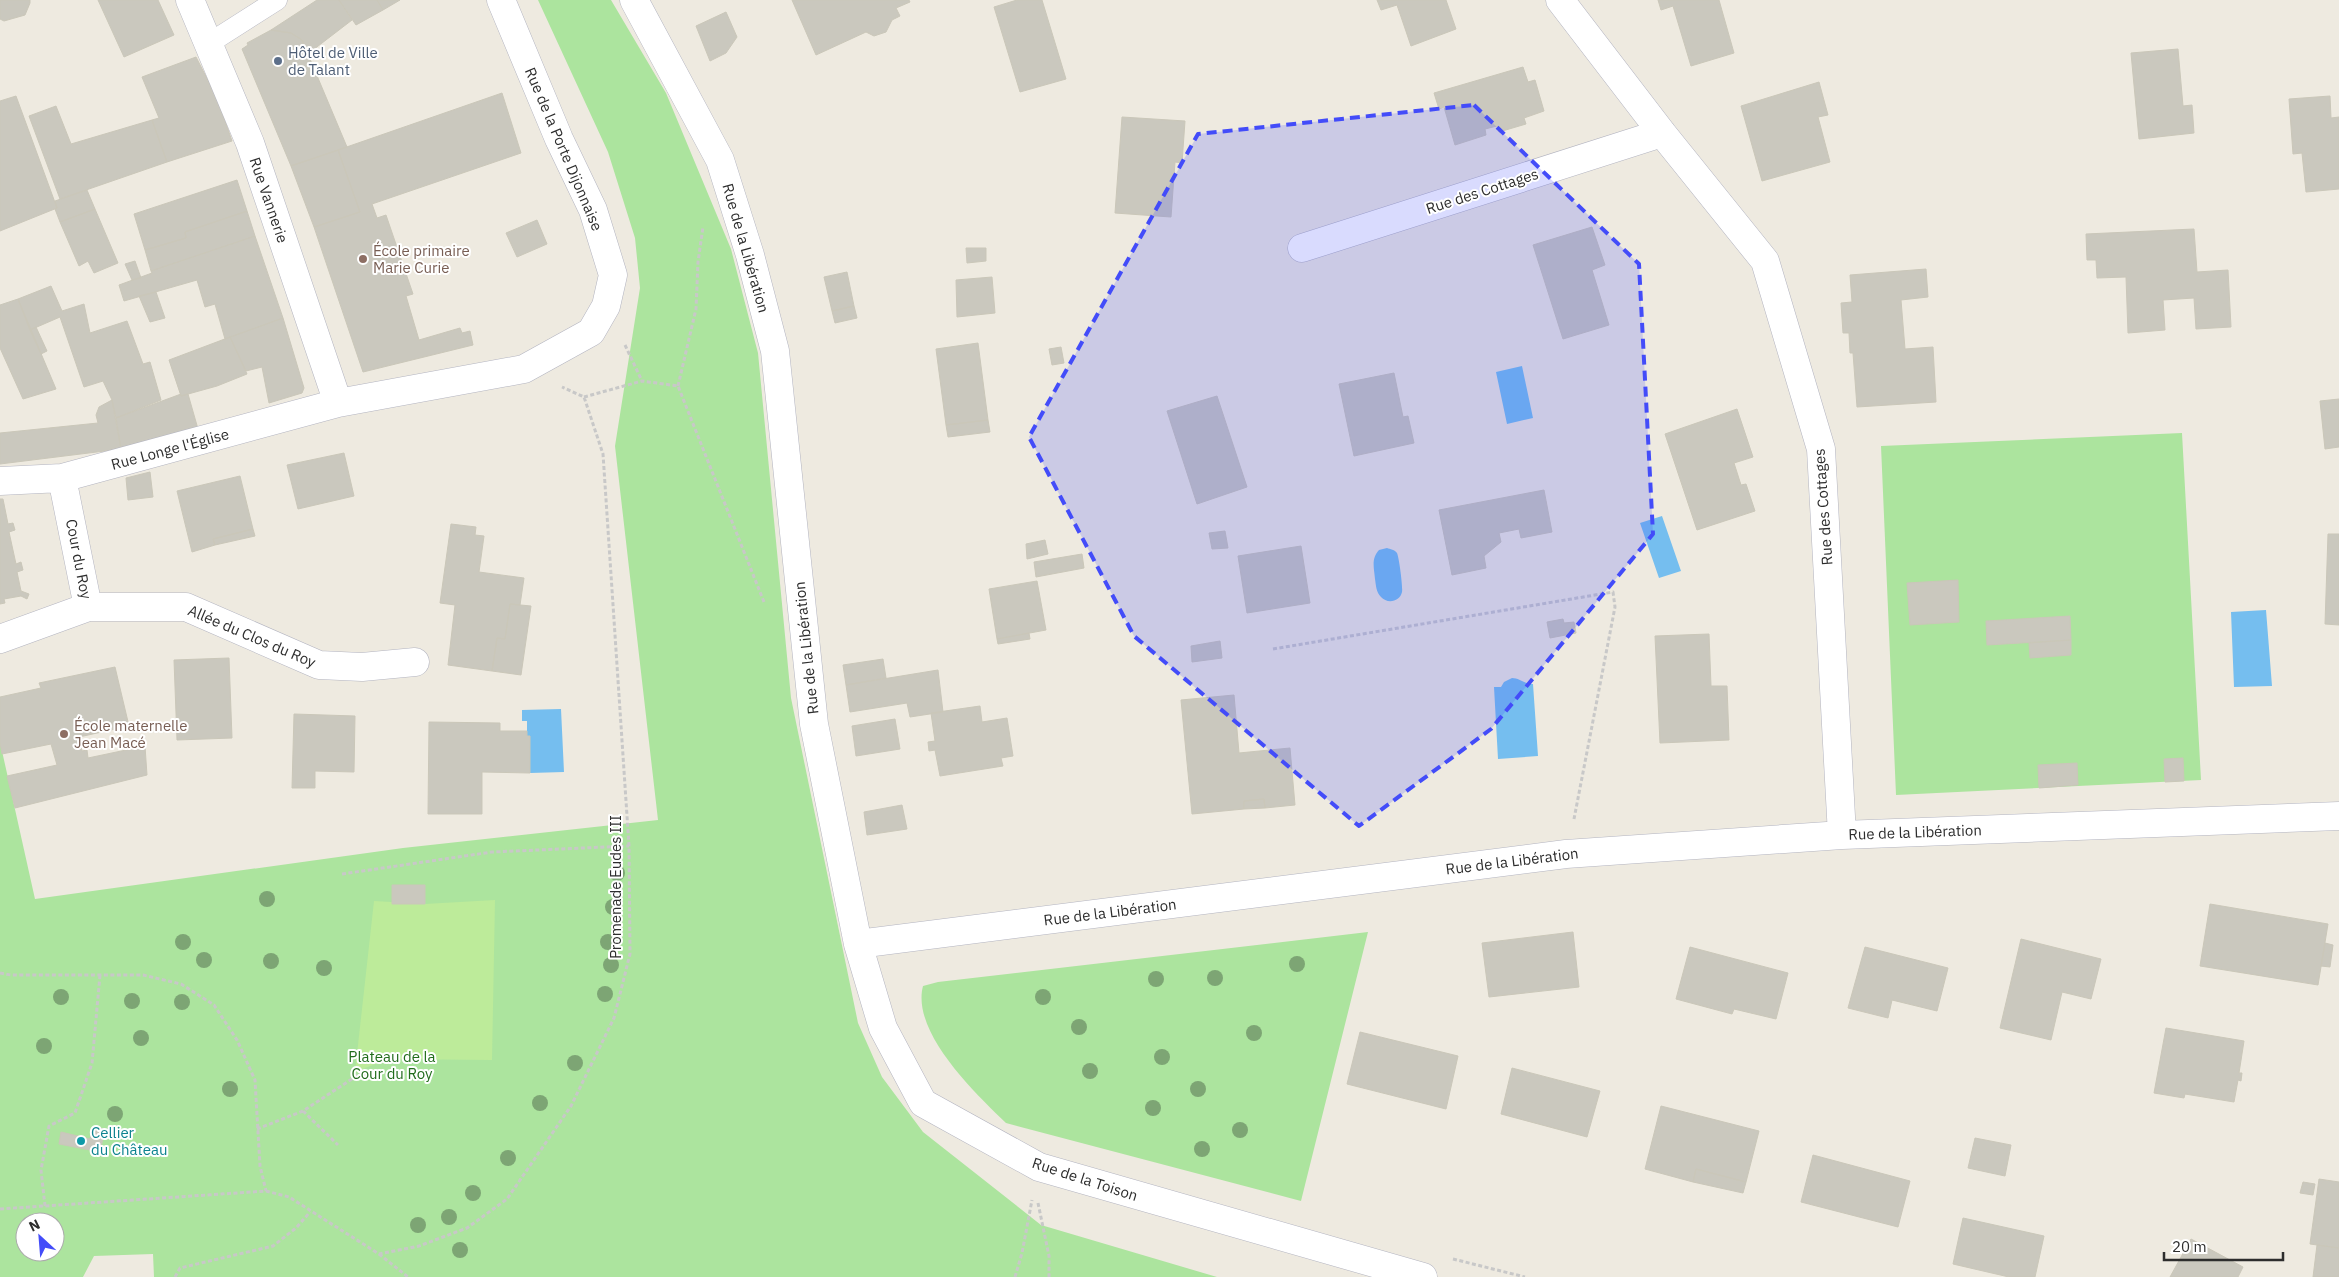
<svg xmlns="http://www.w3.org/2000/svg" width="2339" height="1277" font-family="'IBM Plex Sans',sans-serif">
<rect width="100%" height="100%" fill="#eeeae0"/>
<path fill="#ace49e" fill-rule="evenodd" d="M538,0H611L666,93L731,249L758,353L791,698L858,1023L882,1077L923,1132L1041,1225L1217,1277H154L153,1254L94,1256L83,1277H0V742L35,899L403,848L658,820L615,446L640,288L635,238L608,152ZM25,1222H55V1252H25Z
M2182,433L2201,780L1896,795L1881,446Z
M1368,932L1301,1201L1006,1123C975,1093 911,1032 923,986L938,982Z"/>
<path fill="#bdeb9a" d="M495,900L492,1060L388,1059L355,1072L374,901L425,904Z"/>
<path fill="#75beef" d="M1522,366L1533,418L1507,424L1496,372Z
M1662,516L1681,571L1659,578L1640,523Z
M1387,548C1390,549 1395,550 1397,553C1399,557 1403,587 1402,592C1400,602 1387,604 1381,597C1376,592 1376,585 1375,579C1374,567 1371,559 1379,550Z
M2266,610L2272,686L2234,687L2231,612Z
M1512,678C1520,678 1524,684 1533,684L1538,756L1498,759L1494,687H1501L1504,682Z
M561,709L564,772L530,773V736H527V721H522V710Z"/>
<path fill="#cac8be" stroke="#cac7b9" d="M0,0H30V3L25,15L4,21L0,19Z
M98,0H158L174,35L124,57Z
M317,0H339L352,20L309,53L302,40L291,33L271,30Z
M339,0H377L383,10L356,25Z
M377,0H400L383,10Z
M792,0H909L910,2L896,8L900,16L892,20L886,32L874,36L866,32L816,55Z
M1017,0H1042L1066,79L1020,92L994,7Z
M1377,0H1446L1456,29L1411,46L1397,5L1381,10Z
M1658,0H1719L1734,53L1691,66L1673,6L1661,10Z
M726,12L737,37L726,53L710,61L696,26Z
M271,30L291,33L302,40L347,147L291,166L242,49L248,45L247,43Z
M2178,49L2183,106L2192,105L2194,133L2139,139L2131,53Z
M196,57L217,98L232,141L167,162L152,120L159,118L142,77Z
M1523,67L1528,82L1535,80L1544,111L1524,118L1526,124L1499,132L1497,126L1485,129L1486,135L1455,145L1444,107L1439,109L1434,93Z
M1819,82L1828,115L1818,117L1830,162L1762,181L1741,106Z
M502,93L521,153L372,204L377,218L386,215L413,294L406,296L419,340L460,328L462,333L470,331L473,345L363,372L314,227L360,212L338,150Z
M16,96L57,208L0,231V101Z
M2330,96L2331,118L2339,117V189L2306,192L2302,153L2293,154L2289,99Z
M56,106L71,144L152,120L167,162L60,199L29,116Z
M1122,117L1185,121L1182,163L1175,162L1171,217L1115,213Z
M338,150L360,212L314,227L291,166Z
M237,180L247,211L185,232L186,238L145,250L134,214Z
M87,190L95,209L60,222L55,209L57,208L55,201Z
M95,209L118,263L94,273L88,261L79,266L60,222Z
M247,211L255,236L151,271L145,250L186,238L185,232Z
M537,220L547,244L517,257L506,233Z
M1592,227L1605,265L1592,270L1609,325L1563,339L1533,245Z
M2194,229L2197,272L2228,270L2231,327L2196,329L2194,298L2163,300L2165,330L2128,333L2126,277L2097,278L2096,260H2087L2086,234Z
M255,236L283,318L225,339L215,304L205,307L197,280L124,301L119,285L152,273L151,271Z
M966,248H986V261L967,263Z
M135,261L141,278L132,280L125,264Z
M1926,269L1928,297L1901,300L1905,349L1933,347L1936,402L1857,407L1853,353H1850L1849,333H1843L1841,303L1852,302L1850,275Z
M847,272L854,306L832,311L824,277Z
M992,277L995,313L957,317L956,280Z
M51,286L62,311L84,304L90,333L127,321L143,364L150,362L161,400L116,418L112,400L103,381L84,387L60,317L30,330L18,299Z
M156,292L165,318L150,322L139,296Z
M18,299L56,389L23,399L0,348V305Z
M854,306L857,318L835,323L832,311Z
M283,318L304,388L302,393L269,403L262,367L246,371L230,337Z
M36,327L47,351L41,354L30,330Z
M230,337L247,374L217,386L181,396L169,360Z
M978,343L988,420L946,425L936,349Z
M1061,347L1064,363L1052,365L1049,349Z
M1394,373L1403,417L1408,416L1414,443L1354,456L1339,384Z
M181,394V396L188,394L198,429L121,449L116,418Z
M1217,396L1247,487L1197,504L1167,411Z
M2339,399V447L2325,449L2320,401Z
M112,400L121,449L0,464V433L98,423L96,415L99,407Z
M1737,409L1753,457L1734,463L1741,485L1746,484L1755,511L1697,530L1665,434Z
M988,420L990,432L948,437L946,425Z
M344,453L354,496L298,509L287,465Z
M150,472L153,497L128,500L126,478Z
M240,476L253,529L213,539L215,545L192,552L177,491Z
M1544,490L1552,532L1521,538L1519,529L1499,533L1501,542L1484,556L1486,568L1452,575L1439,510Z
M0,499H3L8,524L13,523L15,530L9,532L16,564L21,562L23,570L17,572L21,591L29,594L27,599L21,596L4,599L5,603L0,604Z
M451,524L476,527L475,535L484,536L479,572L524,578L520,605L510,604L505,639L497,638L492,671L448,665L455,605L440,603Z
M253,529L255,536L215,545L213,539Z
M1225,531L1228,548L1212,549L1209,533Z
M2328,534H2339V625L2325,624Z
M1045,540L1048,554L1027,559L1026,544Z
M1301,546L1310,603L1247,613L1238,556Z
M1082,554L1084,568L1036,577L1034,562Z
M1958,580L1959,622L1910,625L1907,583Z
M1037,581L1046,630L997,639L989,589Z
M510,604L531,606L521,675L492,671L497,638L505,639Z
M2070,616L2071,640L1987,645L1986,621Z
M1563,619L1564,623L1574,622L1576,633L1550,638L1547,622Z
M1029,633L1030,639L998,644L997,639Z
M1709,634L1711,686H1727L1729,740L1660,743L1655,636Z
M2071,640V655L2030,658L2029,643Z
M1220,641L1222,658L1192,662L1191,646Z
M229,658L232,738L177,740L174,660Z
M883,659L886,678L846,685L843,665Z
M115,667L129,726L79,737L82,751L87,750L88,758L145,746L147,775L15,808L7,776L57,765L51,744L2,754L0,743V697L41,688L39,683Z
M938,670L943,712L910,717L907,703L850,712L846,685Z
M1234,695L1239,753L1290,748L1295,805L1265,808L1264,799L1244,801V809L1192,814L1181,700Z
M980,706L982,722L1007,718L1013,756L1001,758L1003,766L940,776L935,750L929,751L928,742L935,741L931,713Z
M294,714L355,716L354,772L315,771V788H292Z
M895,719L900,749L856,756L852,726Z
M429,722L500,723V731H527V736H530V773L482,772V814H428Z
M2183,758L2184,781L2165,782L2164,759Z
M2077,763L2078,785L2039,788L2038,765Z
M1264,799L1265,808L1244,809V801Z
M902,805L907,829L867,835L864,812Z
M392,885H425V904H392Z
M2210,904L2328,924L2318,985L2200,966Z
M1573,932L1579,987L1489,997L1482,943Z
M2021,939L2101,959L2091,999L2062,992L2051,1040L2000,1028Z
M2325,943L2333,945L2330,967L2321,966Z
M1690,947L1788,973L1776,1019L1734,1009L1732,1014L1676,999Z
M1865,947L1948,968L1937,1011L1892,1000L1888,1018L1848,1008Z
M2166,1028L2244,1041L2239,1073H2242L2241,1081L2238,1080L2234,1102L2185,1094L2184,1098L2154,1093Z
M1360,1032L1458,1056L1446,1109L1347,1084Z
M1512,1068L1600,1091L1587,1137L1501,1114Z
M1661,1106L1759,1131L1746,1182L1696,1169L1693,1182L1645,1169Z
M93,1127L105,1129L100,1152L59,1144L61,1132L90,1139Z
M1975,1138L2011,1145L2005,1176L1968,1168Z
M1813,1155L1910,1181L1898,1227L1801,1202Z
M1696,1169L1746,1182L1743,1193L1693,1182Z
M2319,1179L2339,1182V1248L2310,1244Z
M2303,1182L2315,1184L2313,1195L2300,1193Z
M1963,1218L2044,1236L2035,1277H2009L1953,1264Z
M2191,1239L2243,1267L2238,1277H2170Z
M2317,1245L2339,1248V1277H2313Z"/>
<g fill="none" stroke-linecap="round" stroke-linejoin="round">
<defs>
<path id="lane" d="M208,44L277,0"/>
<path id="street" d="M190,0L250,143L338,403
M634,0L720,160L750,255L775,351L814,724L858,944L883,1028L923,1103L1039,1167L1423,1277
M1560,0L1662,133L1765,261L1821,449L1842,835
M1302,248L1662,133
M0,481L62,478L338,403L524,369L591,332L606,306L613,275L593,210L559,139L501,0
M88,607H186L319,665L362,667L415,662
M0,639L88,607L62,478
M858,944L1566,854L1842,835L2339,816"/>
</defs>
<use href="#lane" stroke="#b3b4c0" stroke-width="21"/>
<use href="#street" stroke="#b3b4c0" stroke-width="29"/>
<path stroke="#c8c8c8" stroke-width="3" stroke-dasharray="4 2.5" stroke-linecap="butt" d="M625,345L642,381
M678,386L696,309L698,262L703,227
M584,397L642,381L678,386L764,602
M1273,649L1613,592L1615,607L1574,819
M342,874L492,852L629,846
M0,973L11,975H143L181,984L214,1005L237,1040L255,1080L260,1166L266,1191
M303,1111L338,1145
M257,1129L303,1111L361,1073
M1038,1203L1049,1256V1277
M45,1206L41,1170L49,1126L75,1113L92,1063L100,975
M0,1209L266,1191L289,1197L379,1254L419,1246L467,1228L507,1199L571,1106L614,1018L630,954L629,846L603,454L584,397L562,387
M379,1254L408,1277
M1453,1259L1525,1277
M175,1277L180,1268L273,1246L296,1228L310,1212
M1015,1277L1022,1253L1032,1200"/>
<use href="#lane" stroke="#fff" stroke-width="20"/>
<use href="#street" stroke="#fff" stroke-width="28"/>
</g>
<g fill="#7da574">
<circle cx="617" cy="873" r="8"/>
<circle cx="267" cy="899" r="8"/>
<circle cx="613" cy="907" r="8"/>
<circle cx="183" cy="942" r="8"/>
<circle cx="608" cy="942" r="8"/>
<circle cx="204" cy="960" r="8"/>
<circle cx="271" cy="961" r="8"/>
<circle cx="1297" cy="964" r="8"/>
<circle cx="611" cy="965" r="8"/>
<circle cx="324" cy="968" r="8"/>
<circle cx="1215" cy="978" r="8"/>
<circle cx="1156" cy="979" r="8"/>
<circle cx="605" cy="994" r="8"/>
<circle cx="61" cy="997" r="8"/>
<circle cx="1043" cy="997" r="8"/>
<circle cx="132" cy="1001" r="8"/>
<circle cx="182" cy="1002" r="8"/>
<circle cx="1079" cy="1027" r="8"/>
<circle cx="1254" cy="1033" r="8"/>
<circle cx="141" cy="1038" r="8"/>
<circle cx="44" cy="1046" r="8"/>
<circle cx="1162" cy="1057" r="8"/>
<circle cx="575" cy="1063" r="8"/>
<circle cx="1090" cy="1071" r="8"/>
<circle cx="230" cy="1089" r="8"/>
<circle cx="1198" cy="1089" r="8"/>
<circle cx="540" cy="1103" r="8"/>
<circle cx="1153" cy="1108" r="8"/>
<circle cx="115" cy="1114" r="8"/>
<circle cx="1240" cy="1130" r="8"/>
<circle cx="1202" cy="1149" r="8"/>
<circle cx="508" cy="1158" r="8"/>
<circle cx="473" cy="1193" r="8"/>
<circle cx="449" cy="1217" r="8"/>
<circle cx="418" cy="1225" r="8"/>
<circle cx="460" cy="1250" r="8"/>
</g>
<path fill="#434cf9" fill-opacity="0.2" stroke="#434cf9" stroke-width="4" stroke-dasharray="10 6" stroke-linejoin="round" d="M1474,105L1639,264L1653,534L1491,729L1359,826L1134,636L1029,437L1198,134Z"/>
<circle fill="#5c6f8a" stroke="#fff" stroke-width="2" cx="278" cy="61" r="5"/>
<g fill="#8d6e63" stroke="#fff" stroke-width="2">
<circle cx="363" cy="259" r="5"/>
<circle cx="64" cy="734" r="5"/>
</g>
<circle fill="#0f9aa8" stroke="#fff" stroke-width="2" cx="81" cy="1141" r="5"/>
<g text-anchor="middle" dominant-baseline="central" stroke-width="4" stroke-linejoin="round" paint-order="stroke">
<g font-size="15" fill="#4e5e75" stroke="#fff" text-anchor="start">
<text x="288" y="52">Hôtel de Ville<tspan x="288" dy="17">de Talant</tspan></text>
</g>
<g font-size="15" fill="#2d2d2d" stroke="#fff">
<text transform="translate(564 149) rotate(67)">Rue de la Porte Dijonnaise</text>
<text transform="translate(1482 191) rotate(-18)">Rue des Cottages</text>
<text transform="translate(269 200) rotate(71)">Rue Vannerie</text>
<text transform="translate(746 248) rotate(74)">Rue de la Libération</text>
<text transform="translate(170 449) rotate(-15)">Rue Longe l'Église</text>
<text transform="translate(1823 507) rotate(-94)">Rue des Cottages</text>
<text transform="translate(79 559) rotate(79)">Cour du Roy</text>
<text transform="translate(252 636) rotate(23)">Allée du Clos du Roy</text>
<text transform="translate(806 648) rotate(-96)">Rue de la Libération</text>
<text transform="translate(1915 832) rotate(-2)">Rue de la Libération</text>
<text transform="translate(1512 861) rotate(-7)">Rue de la Libération</text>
<text transform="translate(615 887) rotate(-90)">Promenade Eudes III</text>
<text transform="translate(1110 912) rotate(-7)">Rue de la Libération</text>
<text transform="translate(1085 1179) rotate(18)">Rue de la Toison</text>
</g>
<g font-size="15" fill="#785e54" stroke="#fff" text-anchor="start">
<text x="373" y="250">École primaire<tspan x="373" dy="17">Marie Curie</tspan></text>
<text x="74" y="725">École maternelle<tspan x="74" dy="17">Jean Macé</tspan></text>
</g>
<g font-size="15" fill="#216c1c" stroke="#fff">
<text x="392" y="1056">Plateau de la<tspan x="392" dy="17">Cour du Roy</tspan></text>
</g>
<g font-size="15" fill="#0d838f" stroke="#fff" text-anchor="start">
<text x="91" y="1132">Cellier<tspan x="91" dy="17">du Château</tspan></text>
</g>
</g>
<g transform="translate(40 1237) rotate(334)"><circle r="24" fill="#ffffff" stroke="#ababab"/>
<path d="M0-4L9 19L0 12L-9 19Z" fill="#434cf9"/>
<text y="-8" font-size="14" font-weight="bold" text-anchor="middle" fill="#2d2d2d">N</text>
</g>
<path d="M2164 1252v8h119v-8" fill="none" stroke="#2d2d2d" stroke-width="2.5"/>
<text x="2172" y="1252" font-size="15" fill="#2d2d2d" stroke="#ffffff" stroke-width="4" paint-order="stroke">20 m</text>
</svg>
